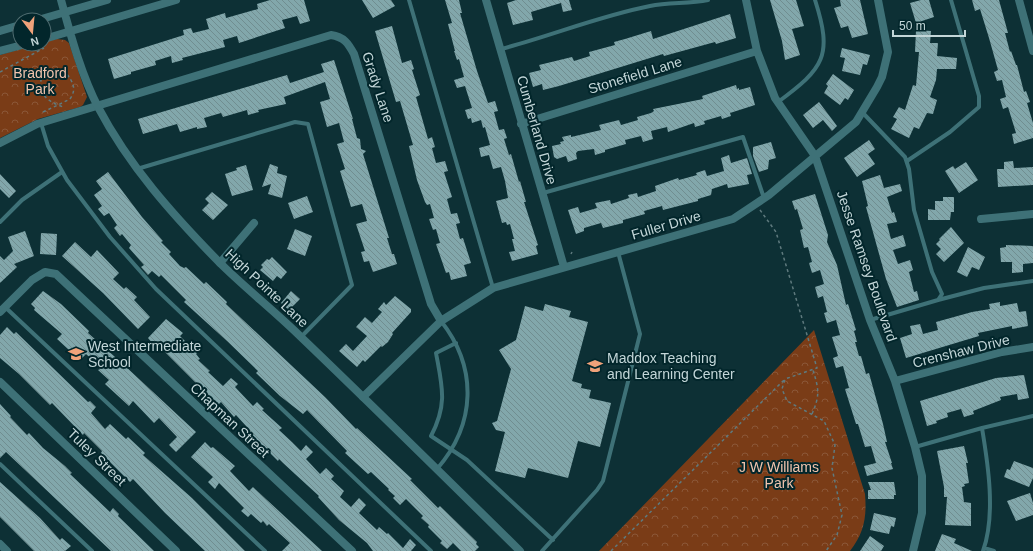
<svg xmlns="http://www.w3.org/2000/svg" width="1033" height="551" font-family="Helvetica,sans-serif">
<defs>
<pattern id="park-crowns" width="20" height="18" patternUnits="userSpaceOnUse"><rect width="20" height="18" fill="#7a3c17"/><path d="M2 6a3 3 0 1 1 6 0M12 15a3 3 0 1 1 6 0" fill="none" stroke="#8b5738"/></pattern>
<pattern id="building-back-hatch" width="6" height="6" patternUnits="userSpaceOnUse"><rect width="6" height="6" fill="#82a7ab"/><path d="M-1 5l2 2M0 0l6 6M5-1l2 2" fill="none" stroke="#708d90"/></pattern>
</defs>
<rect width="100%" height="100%" fill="#0d3035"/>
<path fill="url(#park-crowns)" d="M57,39L65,40L69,43L87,97L83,105L80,107L38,119L0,138V55L38,44H44V42Z
M814,330L865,494C867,517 864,533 850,551H599Z"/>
<path fill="url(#building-back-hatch)" d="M270,0H304L310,21L300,24L297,16L282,20L285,28L239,43L237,36L223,40L225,47L182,58L183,60L172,63L171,56L155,61L156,65L131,72V74L114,79L108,59L184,35L183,30L191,28L193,33L209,29L206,19L225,13L226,18L258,9L257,4Z
M362,0H391L395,6L373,18Z
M445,0H459L462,13H460L477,71L488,103L495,101L498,111L494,112L499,130L504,129L507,138L504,139L509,155L511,154L519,182L520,181L526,202H524L538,245L536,246L538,254L512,261L509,252L515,251L512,239H514L510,224L507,225L506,222L502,223L496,201L508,198L505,181L501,167L493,169L489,155L481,157L479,148L490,145L485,127L483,128L481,120L472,123L471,118L468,119L465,110L472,108L465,86L457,88L454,80L464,77L459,59L457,60L454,51H455L448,24L452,23Z
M516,0H569L572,10L563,12L561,3L531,12L533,20L513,25L507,3Z
M770,0H796L804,26L792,29L800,55L785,60L782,41Z
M840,0H860L868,34L852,38L848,26L841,28L834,8L841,6Z
M921,0H929L934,17L916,23L910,3Z
M972,0H999L1008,33H1005L1010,52L1011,51L1016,65H1017L1024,92L1026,91L1030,102L1027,103L1033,123V138L1014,144L1012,134L1016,133L1008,107L1003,109L1000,99L1006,97L1002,80L997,81L994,72L998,70L989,38L980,9L975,11Z
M730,14L736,38L716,44L715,42L664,56L663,54L559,86L543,90L542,84L533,87L529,73L541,70L539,65L572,57L574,61L590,56L589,52L615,45L614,42L625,39L651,31L653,39Z
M392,26L402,63L411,60L414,69L412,70L420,95L416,97L428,139L432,137L435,147L432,148L436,163L445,161L448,171L444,172L452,197L447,199L451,214L457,213L460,223L456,224L460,239L463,238L471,263L464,265L467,276L451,280L449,272L446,273L436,244L440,243L436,229L433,230L429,219L434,218L430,204L427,205L425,202L417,180L409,146L413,145L400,101L396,102L375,31Z
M916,30L931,31L930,43H938L937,56L957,58L956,69H937L936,80L930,97L937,100L933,114L927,113L919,129L914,127L909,138L891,129L897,119L893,117L899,107L905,110L913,85L916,86L919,52H915Z
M842,48L870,55L867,65L863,64L860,75L842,71L845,58L840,57Z
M334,60L353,119H352L357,138L360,139L361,149L366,151L363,154L389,238H387L392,254H394L397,264L373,272L369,261L364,262L361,252L365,251L356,224L367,221L362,204L351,207L340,171L345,169L337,144L344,142L339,123L327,127L320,102L330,99L325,82L284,97L286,104L258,110L259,112L248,115L247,110L223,117L221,113L204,118L207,127L197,129V127L180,132L177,124L143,134L138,119L287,75L290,83L324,72L321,64Z
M833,74L854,90L848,100L845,98L840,105L824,93L828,86L826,84Z
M736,85L737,89L739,88V90L750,87L755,105L730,113L731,116L722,119L721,116L704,121L705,124L695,127L694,123L668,132L667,127L651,131L653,139L643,142L641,136L625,140L626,144L605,150V152L595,155L594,149L578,151L576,153L577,159L568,162L566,156L557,159L554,157L552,146L561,144L560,142L564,141L562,137L571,135V137L601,130L599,125L619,120L621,125L638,120L637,117L651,113L654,111L653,109L703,99L702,96Z
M819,102L837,126L832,131L823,120L813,128L803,115Z
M869,140L875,149L868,154L875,164L857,177L844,158Z
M771,142L776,158L769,160L768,169L759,172L753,156V147Z
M729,155L731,163L747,158L752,174L747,175L749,184L728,188L727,184L712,189L711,195L698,199V201L663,210L662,206L644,211L645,214L623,220V223L603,228L601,223L584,228V231L576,234L568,210L578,207L580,213L597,208L595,203L610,200L611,204L629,198L628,195L637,193L638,197L656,191L655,186L678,178L679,180L697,175L696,173L705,170L707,176L724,171L721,158Z
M1013,161L1014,168L1033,167V185L998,187L997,169H1004V162Z
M966,162L978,180L959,193L945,171L953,166L955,169Z
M270,164L278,167L277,173L287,176L282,198L268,194L271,184L262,187Z
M246,165L253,190L232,196L225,174L237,170L236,168Z
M108,172L142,217L163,241L161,242L171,252L169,254L180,266L184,268L186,267L204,284L206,282L227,302L226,304L325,397L356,429L357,428L412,479L410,480L438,508L440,506L477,542L476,544L479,547L475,551H461L453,543L447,549L440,543L442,541L428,527L429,525L421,518L423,516L406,499L400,505L393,498L395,496L388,490L389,489L371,472L368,474L345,453L347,451L307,410L303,414L280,396L256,373L258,371L227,341L184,302L186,300L161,275L159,277L152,271L148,275L141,267L144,265L129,248L131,245L122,234L120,236L114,228L117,225L109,213L104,216L98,209L102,206L94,195L102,189L96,181Z
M0,174L16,191L9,198L0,189Z
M880,175L884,188L900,184L902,191L887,197L892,213L894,212L897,222L887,224L891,239L903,235L906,246L893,250L898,264L910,260L913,270L909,272L914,292L917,291L919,300L897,307L886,279L866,207L868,206L862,181Z
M212,192L228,205L213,220L202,210L209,203L205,199Z
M815,194L828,235L827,242L837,265L846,305L848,304L856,330L854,331L857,342H855L859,356H861L866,374L869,373L883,424L887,442H885L892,463H891L893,469L867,476L864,466L876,463L871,446L865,447L858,424H856L845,389L849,388L843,366L836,368L833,358L838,356L832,337L840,335L836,320L827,323L824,313L827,312L823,296L818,298L815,287L824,284L820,270L812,273L809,263L812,262L808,247L804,248L800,230L803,229L797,209L795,210L792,201Z
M307,196L313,212L294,219L288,203Z
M943,197H954V212H951L950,220H928V209L935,210V201H943Z
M951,227L964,243L944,262L936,254L941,249L936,244L940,240L939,239Z
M295,229L312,236L305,256L287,249Z
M25,231L34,256L14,264L17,267L0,283V256L4,260L13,251L8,237Z
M41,233L57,234L56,255L40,254Z
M75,242L91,257L97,250L119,273L113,279L124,289L126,287L137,297L134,300L150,317L138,329L103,293L62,256Z
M1006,245L1033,246V263L1023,264V272L1012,273V262H1001L1000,248L1006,247Z
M968,247L985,257L979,270L972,267L967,277L957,272Z
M272,257L287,272L281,279L277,276L273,281L260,270L263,267L261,265L267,259L269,260Z
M43,291L61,304L89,331L88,333L124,365L196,432L176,452L169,445L177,437L159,418L154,423L133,401L129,406L105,384L109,380L98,370L100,369L96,365L97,364L86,354L80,360L57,339L62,334L34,310L35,308L31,304Z
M291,291L300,299L289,310L281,303Z
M395,296L411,309V312L392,333L393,334L388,342L382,347L381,346L365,362L363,360L357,367L339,351L346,344L353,351L367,336L356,327L365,317L372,323L382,312L378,309L384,302L386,305Z
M1000,302V306L1017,303L1019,312L1026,311L1028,326L1012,329V326L978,333L979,336L906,358L900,338L912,334L910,326L920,324L923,334L938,330L936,322L972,312L990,309L989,304Z
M545,304L571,311L569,317L588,322L572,381L582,384L581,388L591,390L589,398L611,403L600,447L578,441L568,478L528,468L525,478L495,471L505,432L496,430L492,423L497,421L511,369L499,350L516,340L525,306L543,311Z
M166,319L183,333L180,336L197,353L196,354L200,359L198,360L210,371L208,372L223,386L231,378L238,384L235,387L253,406L257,402L264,409L262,410L282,428L279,430L292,442L301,451L306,445L313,452L306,459L320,474L326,468L334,476L331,479L344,491L340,497L351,507L359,498L366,505L359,513L377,530L379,527L387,534L388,533L403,548L410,539L416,545L411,551H373L367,543L339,520L318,497L319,496L283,463L279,459L278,461L245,428L246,426L236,415L234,417L221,402L218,405L156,343L154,345L148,338Z
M7,327L14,334L16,332L88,402L90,401L96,407L91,413L105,429L110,424L126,439L128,437L145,453L143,455L192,498L245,551H205L165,513L133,479L130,482L101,453L102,451L84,433L83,435L52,403L50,405L19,374L0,358V335Z
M1024,375L1029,398L1018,400L1017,394L1000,397L1001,400L973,411L974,414L964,417L961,409L947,413L948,417L936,421L937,423L927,426L920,401L996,378Z
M0,404L11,416L10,417L27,435L29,433L43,448L65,466L72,473L70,474L110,512L113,508L119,514L118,516L154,551H111L6,452L0,458Z
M205,442L211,448L213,447L235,466L230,471L249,491L253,487L322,551H282L290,543L269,524L267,526L263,521L261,523L251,514L248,517L241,511L244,508L219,483L215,489L208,482L213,477L191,457Z
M964,446L968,463H966L969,483L964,484L965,486L962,487L964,502L971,503V526L945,525L947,497H944V487L937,451Z
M1014,461L1033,468V478L1029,487L1004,477L1007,469L1010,470Z
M0,482L40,518L60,540L62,538L71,546L65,551H34L0,517Z
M868,482H894L896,495H894V499H868V490H871Z
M1030,493L1033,503V515L1016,521L1007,501Z
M874,513L896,518L894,527L891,526L889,534L870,530Z
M942,534L956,539L954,543L972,551H935Z
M870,536L884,546L881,551H860Z"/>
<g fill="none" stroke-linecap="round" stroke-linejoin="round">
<path stroke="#5f7a7e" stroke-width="1.5" stroke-dasharray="3 3" stroke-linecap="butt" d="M56,71L66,73C73,82 77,89 70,99L58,105C46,100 39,93 41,80L48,73Z
M0,72L44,48
M43,112L58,105L63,107
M760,210L776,232L817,368L785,379L782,389L787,401L824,421L835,445L832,468L842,515L837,535L826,551
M571,254L572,252
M812,414C820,395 819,390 813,370
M611,551L784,380"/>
<path stroke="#3e7177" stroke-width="4" d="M409,0L493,288
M501,49C551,36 599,16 650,6C669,2 689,4 708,0
M778,102C824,68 833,56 815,0
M862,112L905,157L909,169L914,210L932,272L942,294L938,300L870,320
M41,123L48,146L67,180L110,237L156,289L431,551
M907,161L950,132L979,107V96L951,0
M137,169L295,122L308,124L352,285L301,337
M543,193L743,137L764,198
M0,222L22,200L62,172
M938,300L984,288L1033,281
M5,307L265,551
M456,343L436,353C442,386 448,404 431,436L467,460L553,540
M982,428C988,464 996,515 983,551
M915,447L982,428L1033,416
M0,464L92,551
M437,469C476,424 478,368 441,321
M984,548L994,551
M542,551L597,490L603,481L640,334L618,252"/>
<path stroke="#3e7177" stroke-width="8" d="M486,0L564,267
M746,0L757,51L775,98L815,156L870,320L895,381L915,447L922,476V513L913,551
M1019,0L1033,51
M521,124L757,51
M0,143L37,124L331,35C344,37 348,43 354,54L431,304L441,321
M981,219L1033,214
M220,263L254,223
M0,312L32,280L45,272L56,274L352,551
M895,381L1002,352L1033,347
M0,382L176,551
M363,397L441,321L493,288L733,219L769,195L856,122L877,87L882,77L888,52L878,0
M0,544L7,551"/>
<path stroke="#3e7177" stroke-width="8" d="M61,0C71,36 81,74 98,107C129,166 173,215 219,262C246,289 276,312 303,339C376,409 448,480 520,551
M38,20L107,0
M0,31L20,25
M44,39L176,0
M0,51L26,44"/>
</g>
<defs>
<symbol id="school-bare" viewBox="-9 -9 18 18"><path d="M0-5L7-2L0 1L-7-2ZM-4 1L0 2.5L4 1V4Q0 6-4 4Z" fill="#f0a27a" stroke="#02262b" stroke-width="2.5" paint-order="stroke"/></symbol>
</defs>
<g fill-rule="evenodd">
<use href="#school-bare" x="65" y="343" width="22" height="22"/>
<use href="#school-bare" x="584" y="355" width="22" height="22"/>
</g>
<g text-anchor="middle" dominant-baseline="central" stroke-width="4" stroke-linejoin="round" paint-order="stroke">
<g font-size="14" fill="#f2c4ad" stroke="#02262b">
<text x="40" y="73">Bradford<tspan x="40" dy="16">Park</tspan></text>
<text x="779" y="467">J W Williams<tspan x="779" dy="16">Park</tspan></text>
</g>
<g font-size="14" fill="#c3d6d8" stroke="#02262b">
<text transform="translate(635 75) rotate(-17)">Stonefield Lane</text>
<text transform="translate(378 87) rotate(72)">Grady Lane</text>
<text transform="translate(537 130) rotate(74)">Cumberland Drive</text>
<text transform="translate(666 225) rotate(-16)">Fuller Drive</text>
<text transform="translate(867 266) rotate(71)">Jesse Ramsey Boulevard</text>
<text transform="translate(267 288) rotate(43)">High Pointe Lane</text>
<text transform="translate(961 351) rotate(-14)">Crenshaw Drive</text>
<text transform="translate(230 420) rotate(43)">Chapman Street</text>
<text transform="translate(97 457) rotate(44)">Tuley Street</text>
</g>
<g font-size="14" fill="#c3d6d8" stroke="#02262b" text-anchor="start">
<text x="88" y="346">West Intermediate<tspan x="88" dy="16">School</tspan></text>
<text x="607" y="358">Maddox Teaching<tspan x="607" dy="16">and Learning Center</tspan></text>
</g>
</g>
<g transform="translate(32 32) rotate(164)"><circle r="19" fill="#02262b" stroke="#4f6c70"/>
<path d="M0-3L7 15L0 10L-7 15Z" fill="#f0a27a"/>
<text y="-6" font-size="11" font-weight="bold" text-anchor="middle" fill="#c3d6d8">N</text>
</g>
<path d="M893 30v6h72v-6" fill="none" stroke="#c3d6d8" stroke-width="2"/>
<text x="899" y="30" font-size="12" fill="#c3d6d8" stroke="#02262b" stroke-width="3" paint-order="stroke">50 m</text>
</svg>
